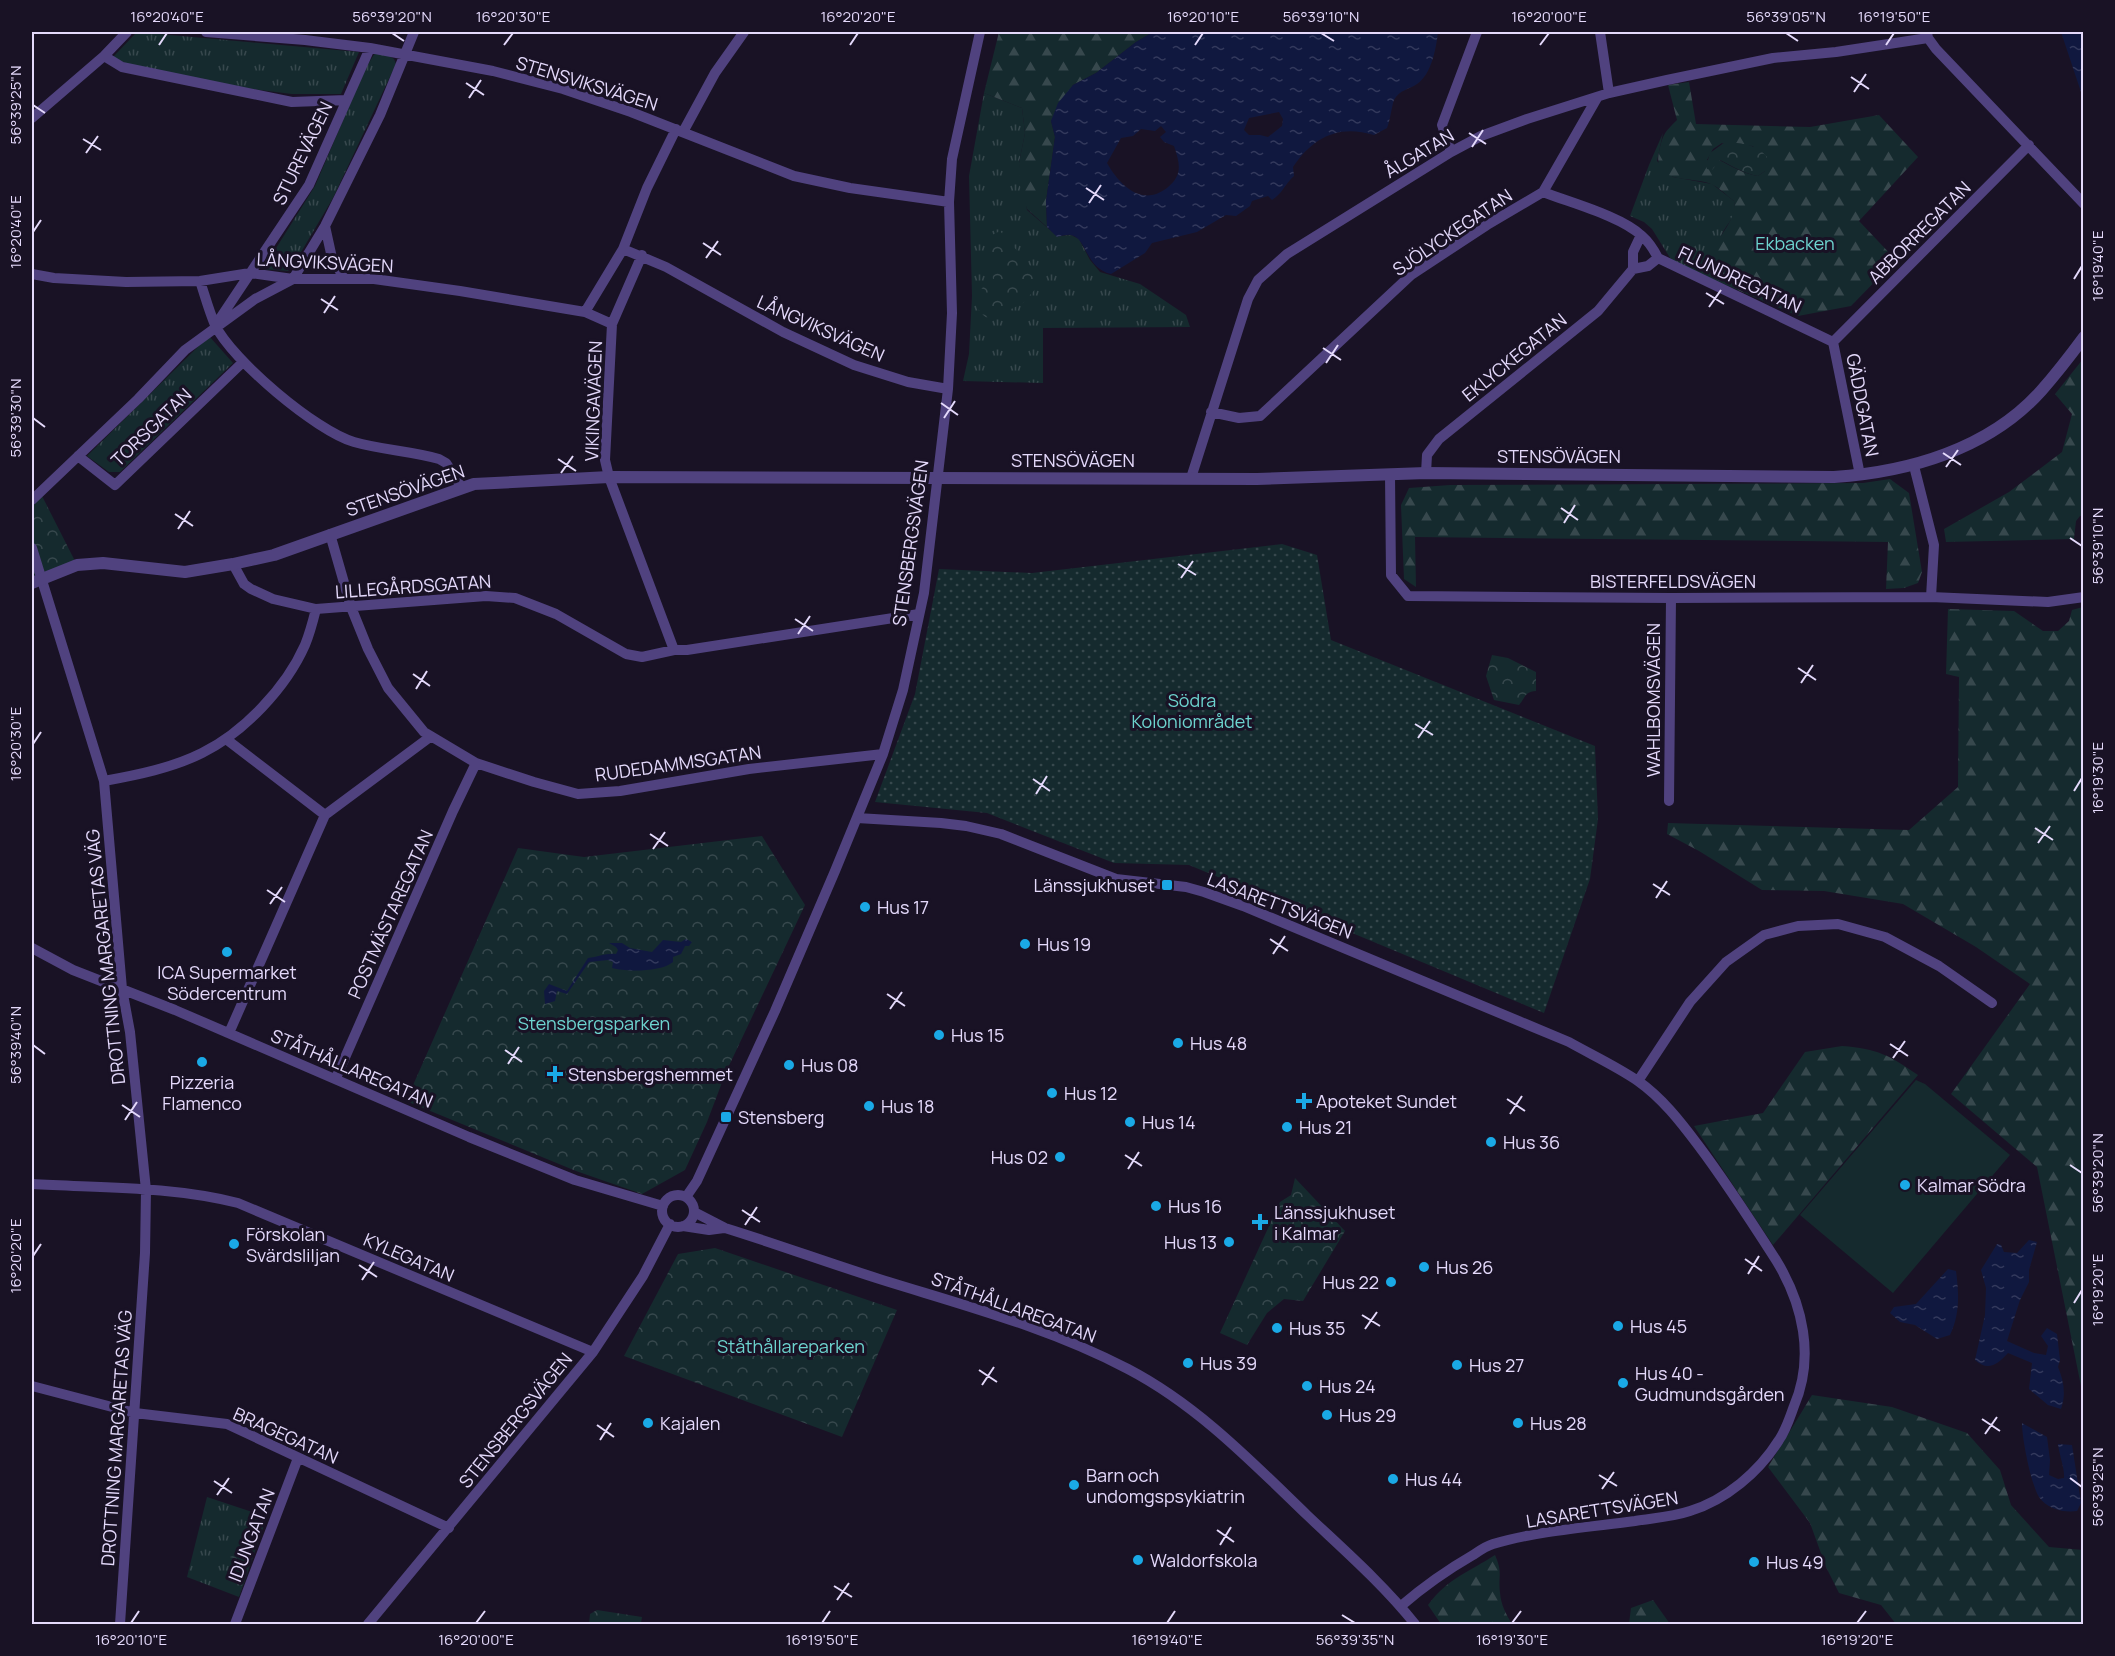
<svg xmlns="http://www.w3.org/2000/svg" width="2115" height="1656" font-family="Manrope,sans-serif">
<defs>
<pattern id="grass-tufts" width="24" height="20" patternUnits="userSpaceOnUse" patternTransform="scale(1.5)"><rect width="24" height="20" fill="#152a2e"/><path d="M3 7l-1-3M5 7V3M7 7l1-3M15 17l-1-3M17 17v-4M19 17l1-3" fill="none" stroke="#37484d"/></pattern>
<pattern id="forest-firs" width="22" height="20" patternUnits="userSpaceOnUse" patternTransform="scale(1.5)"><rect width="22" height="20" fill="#152a2e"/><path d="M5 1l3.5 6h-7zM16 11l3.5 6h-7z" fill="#37484d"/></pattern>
<pattern id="park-crowns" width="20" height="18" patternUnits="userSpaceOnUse" patternTransform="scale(1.5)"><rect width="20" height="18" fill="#152a2e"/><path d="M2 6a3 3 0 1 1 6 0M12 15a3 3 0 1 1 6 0" fill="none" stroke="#37484d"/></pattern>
<pattern id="garden-dots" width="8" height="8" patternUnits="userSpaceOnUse" patternTransform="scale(1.5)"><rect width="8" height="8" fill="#152a2e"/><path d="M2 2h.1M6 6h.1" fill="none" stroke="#37484d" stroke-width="1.8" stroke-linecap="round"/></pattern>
<pattern id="water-ripples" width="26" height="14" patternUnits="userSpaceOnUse" patternTransform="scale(1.5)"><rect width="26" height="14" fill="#10183f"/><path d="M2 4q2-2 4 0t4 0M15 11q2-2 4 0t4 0" fill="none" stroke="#33395c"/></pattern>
</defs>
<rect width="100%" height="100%" fill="#191225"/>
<path fill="url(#grass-tufts)" d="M137,32L359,52L341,94H292L229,86L129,65L113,57Z
M375,53L386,54L394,59L396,64L333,198L294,264L288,271L263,269L315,186L365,69Z
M984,93L1022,108L1025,133L1019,163L1027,210L1057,236L1071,235L1079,239L1090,260L1100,272L1140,284L1186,315L1190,327L1043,328V383L963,381L969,354L972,296L969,176Z
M1663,133L1657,161L1673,177L1712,184L1734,201C1737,220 1726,222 1721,237C1717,248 1718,269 1717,281L1672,261L1652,229L1644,222L1630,216L1649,165Z
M209,336L233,363L120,472H109L87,456Z
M207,1497L267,1517L239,1597L187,1577Z"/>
<path fill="url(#forest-firs)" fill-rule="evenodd" d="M999,32H1153L1136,42L1096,73L1073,85L1051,121L1055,137L1046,201L1047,227L1027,209L1020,186L1019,163L1025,133L1022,108L984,93Z
M1689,82L1696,124L1810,127L1879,115L1918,157L1859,221L1896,260L1851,306L1798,316L1717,281C1715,274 1711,265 1712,258C1715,236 1737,223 1734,201C1727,196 1719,187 1711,184C1692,176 1652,185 1659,152C1663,134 1664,133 1677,120L1668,85ZM1722,143L1753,146L1765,171L1758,176C1744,174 1731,166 1719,160L1716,163L1707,160L1713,149Z
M2083,359V516H2080L2076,521L2074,539L1946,542L1944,529L2009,492L2062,452L2072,414L2055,394Z
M1890,479L1909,493L1922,572L1918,583L1904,588L1886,589L1888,542L1415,537L1416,587L1404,579L1401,505L1409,488L1450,485L1863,483Z
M2083,607H2084L2083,1396L2037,1167L1951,1094L2030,984L1976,947L1903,904L1824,891L1762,890L1699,851L1667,834L1668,823L1909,830L1958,787L1959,677L1946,674L1948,609L2014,611L2043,631H2058L2069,621L2072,610Z
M1842,1046C1878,1049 1889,1055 1918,1075L1773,1245L1694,1126L1763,1113L1805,1052Z
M1812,1395L1892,1407L1967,1433L2000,1470L2011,1505L2049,1547L2083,1550V1624H1896L1881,1605L1839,1593L1826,1567L1810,1523L1768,1467Z
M1495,1555C1503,1573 1498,1575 1500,1593C1501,1605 1506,1614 1512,1624H1441L1428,1605C1448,1578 1469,1572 1495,1555Z
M1653,1600L1670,1624H1629L1631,1608Z"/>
<path fill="url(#park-crowns)" d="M1725,142C1741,143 1757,144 1767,157L1765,171L1758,176C1745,174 1732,166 1720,160L1712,170L1707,169L1706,166L1710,153Z
M1000,231L1032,268L1039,285L1022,304L992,318L985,317L977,308C976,293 981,287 993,279L988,255V244L992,235Z
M40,492L77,565L32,583V500Z
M1492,655L1508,658L1536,672V691C1524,692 1526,697 1519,705L1494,700L1486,676Z
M762,836L805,905L726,1072L707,1122L685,1170L642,1194L576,1171L406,1101L518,848L584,857Z
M1295,1178L1345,1231L1303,1301L1284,1299L1267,1313L1247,1345L1220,1333L1280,1202L1291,1195Z
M715,1248L897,1310L842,1437L624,1356L678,1254Z
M228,1540L243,1545L239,1556L246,1559L240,1575L229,1571L233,1558L223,1555Z
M597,1610L642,1617L641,1623L643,1624H589L590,1614Z"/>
<path fill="url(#garden-dots)" d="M1282,544L1317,555L1331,640L1595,746L1598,819L1590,879L1544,1013L1189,865L1114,863L987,813L875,802L915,694L939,569L1032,573Z"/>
<path fill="#152a2e" d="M1916,1080L1925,1084L2010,1155L1893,1293L1800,1215Z"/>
<path fill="url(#water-ripples)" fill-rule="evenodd" d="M1153,32H1438C1436,48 1432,74 1417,84C1410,89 1399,90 1394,100C1392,105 1390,121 1387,128L1374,135C1339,124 1313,137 1293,167L1294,176C1285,184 1282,194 1272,200L1268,196L1252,201L1250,206L1236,216L1226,215L1197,232L1152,243L1145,253L1111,274C1085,268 1087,238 1071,235C1067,234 1061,236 1057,237L1047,227L1046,201L1055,137L1051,121L1058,103L1073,85L1096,73L1136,42ZM1279,112L1283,119L1282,126L1268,137L1260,135H1249L1244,130L1249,118ZM1161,126L1166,132L1160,137L1164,142L1174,146C1180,164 1183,175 1167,188C1142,207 1120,186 1107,163L1121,138L1133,136L1141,129L1155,131Z
M2061,32H2080L2083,42V98Z
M686,939L692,942L689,946H685L681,954L673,957V962C662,972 625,972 612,968L613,962L608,960L589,962L567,994L557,991L555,1001L545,1004L544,991L549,984L567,991L588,958C598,957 606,953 616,954L618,950L616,947L609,943H622L630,948L652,952L663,940L681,942Z
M2029,1240L2037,1242L2029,1270V1282L2020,1300L2007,1341L2034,1353L2046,1355L2048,1346L2041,1336L2047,1328L2057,1334L2060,1360L2058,1367C2064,1381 2066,1395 2061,1409L2048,1405L2029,1389L2032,1363L2008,1353C1998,1364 1988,1372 1975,1360L1985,1315L1986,1288L1981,1270L1997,1244L2001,1245L2004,1252L2017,1253Z
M1948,1269L1956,1271C1959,1294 1960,1314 1950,1335L1937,1339L1915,1325L1900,1322L1890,1313L1894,1307L1916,1304Z
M2022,1423L2047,1437L2050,1460L2049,1475L2058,1479L2064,1478C2065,1469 2059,1454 2058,1444L2072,1445L2081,1503L2077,1511C2064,1513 2047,1509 2039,1497C2031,1484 2022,1439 2022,1423Z"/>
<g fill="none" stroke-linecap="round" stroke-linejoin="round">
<path stroke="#50427f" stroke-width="10" d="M206,32L305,40L370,48L493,71L563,89L631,112L794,176L850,188L949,202
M1600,32L1609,93
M1927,32L1928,38L1936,49L2084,204
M104,56L122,67L292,102L346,100
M32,118L104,56L127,32
M683,132L715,73L744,32
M1451,152L1442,125L1477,32
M1543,192C1571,203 1621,216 1642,236C1649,242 1654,250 1658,258L1833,342
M325,226L332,258L344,278
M623,249L666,267L783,332L854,365L908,382L948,389
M642,255L612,324L605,460L609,477L674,650
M1633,269L1648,266L1658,258
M32,274L54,278L126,282L200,281L250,273L293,279H374L460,291L585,312L612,324
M200,281C205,296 209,311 215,325C232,360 316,431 354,442C382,450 411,451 439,459L446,463L462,488
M585,312L623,249L647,188L676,129
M219,320L309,185L370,48
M1833,342L2029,145
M1833,342L1860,475
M1211,412L1239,418L1260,416L1411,275L1487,225L1543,192L1597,98
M78,456L115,485L243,362
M1426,473L1427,455L1439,439L1598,311L1633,269V252L1641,235
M1390,475L1391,575L1408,596L1671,598L1931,597L1934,545L1914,466
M1191,478L1248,299L1258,280L1287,254L1451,152L1481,136L1527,119L1609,93L1667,80L1773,58L1836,52L1928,38
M32,500L138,399L185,350L255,299L293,279L325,226L380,115L414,32
M330,534L351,607L368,649L388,688L424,732L476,763L534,782L578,794L620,791L749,769L883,754
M32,548L104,781L122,989L130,1032L146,1190L145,1253L120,1624
M233,564L244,584L251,589L273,599L316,609L486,596L515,598L556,614L626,654L642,657L674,650H687L919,614
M1931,597L2048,602L2084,597
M226,739L325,815
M104,781C137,775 172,768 202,753C244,732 286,688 305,645C310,633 313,621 316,609
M1669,801L1671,598
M857,818L941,823L966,826L1001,834L1116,879L1186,887L1204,892L1243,906L1569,1042C1592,1055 1616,1066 1638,1081C1662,1098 1680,1121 1698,1145C1726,1182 1751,1221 1776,1260C1803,1304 1815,1357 1794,1406C1790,1417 1786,1430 1779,1440C1759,1472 1726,1500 1690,1511C1672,1517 1653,1518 1635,1521C1590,1527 1536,1531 1493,1544C1486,1546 1479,1551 1473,1555C1447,1570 1423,1587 1401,1606
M32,948L73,970L175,1010L469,1137L575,1180L663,1206
M229,1033L325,815L430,737
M336,1078L453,811L476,763
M1638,1081L1690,1002L1726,962L1764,935L1798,926L1838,924L1885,937L1939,966L1992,1003
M32,1184C100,1188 171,1186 238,1203L593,1352
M662 1211a16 16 0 1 1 32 0a16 16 0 1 1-32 0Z
M686,1197L697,1181L775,1011L835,871L883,754L903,690L924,593L948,389L952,313L949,202L952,159L980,32
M694,1212L725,1228C780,1245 834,1265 889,1282C970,1307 1052,1329 1128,1369C1197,1405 1251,1461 1307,1515C1344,1550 1383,1584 1415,1624
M683,1226L709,1230L724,1228
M32,1386L135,1413L227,1424L449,1528
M235,1624L298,1458
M368,1624L593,1352L643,1276L670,1224"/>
<path stroke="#50427f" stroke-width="12" d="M32,583L77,565L103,563L185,572L233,564L274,555L474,484L609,477L1257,479L1426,473L1834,477C1909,472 1989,449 2041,391C2056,374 2070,356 2084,337"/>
</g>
<path fill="none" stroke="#e4d9fb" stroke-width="2" d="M392,33L404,41M1321,33L1334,41M1786,33L1798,41M159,45L167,33M504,45L513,33M850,45L858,33M1195,45L1203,33M1540,45L1549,33M1886,45L1894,33M1851,77L1869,89M466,83L484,95M1854,92L1866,74M469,98L481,80M33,105L45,113M1469,133L1486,144M83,139L101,150M1472,147L1483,130M86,153L98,136M1086,188L1104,200M1089,203L1101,185M33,232L41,220M703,243L721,255M706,258L718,241M2074,279L2082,266M1706,293L1724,304M321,299L338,310M1709,307L1721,290M324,313L335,296M1323,348L1341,360M1326,363L1338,345M941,403L958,415M33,418L45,427M944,418L955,401M1943,453L1961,465M558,459L576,471M1946,467L1958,450M561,473L573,456M1561,508L1578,520M175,514L193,526M1564,523L1575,505M178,529L190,511M2070,538L2082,546M1178,564L1196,575M1181,578L1193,561M795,619L813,631M798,634L810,616M1798,668L1816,680M413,674L430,686M1801,683L1813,665M416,689L427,671M1415,724L1433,735M1418,738L1430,721M33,744L41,732M1033,779L1050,791M2074,791L2082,778M1036,794L1047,776M2035,828L2053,840M650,834L668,846M2038,843L2050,826M653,849L665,832M1653,884L1670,895M267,890L285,902M1656,898L1667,881M270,904L282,887M1270,939L1288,951M1273,954L1285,936M887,994L905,1006M890,1009L902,992M1890,1044L1908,1056M33,1045L45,1054M505,1050L522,1062M1893,1058L1905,1041M508,1064L519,1047M1507,1099L1525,1111M122,1105L140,1117M1510,1114L1522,1096M125,1120L137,1102M1125,1155L1142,1166M2070,1165L2082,1173M1128,1169L1139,1152M742,1210L760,1222M745,1225L757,1207M33,1256L41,1244M1745,1259L1762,1271M359,1265L377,1277M1748,1274L1759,1256M362,1280L374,1262M2074,1303L2082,1290M1362,1315L1380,1326M1365,1329L1377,1312M979,1370L997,1382M982,1385L994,1367M1982,1419L2000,1431M597,1425L614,1437M1985,1434L1997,1417M600,1440L611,1423M1599,1475L1617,1486M2070,1478L2082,1487M214,1481L232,1493M1602,1489L1614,1472M217,1495L229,1478M1217,1530L1234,1542M1220,1545L1231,1527M834,1586L852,1597M837,1600L849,1583M1342,1615L1355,1623M131,1623L139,1611M476,1623L485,1611M822,1623L830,1611M1167,1623L1175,1611M1512,1623L1521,1611M1857,1623L1866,1611"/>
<g fill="#1aa9e6" stroke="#191225" stroke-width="2">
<rect x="1161" y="879" width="12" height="12" rx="3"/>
<circle cx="865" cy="907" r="6"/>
<circle cx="1025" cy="944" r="6"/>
<circle cx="227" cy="952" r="6"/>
<circle cx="939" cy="1035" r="6"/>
<circle cx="1178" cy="1043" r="6"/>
<circle cx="202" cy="1062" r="6"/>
<circle cx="789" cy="1065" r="6"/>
<path d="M552 1065h6v6h6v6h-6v6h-6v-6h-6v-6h6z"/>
<circle cx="1052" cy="1093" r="6"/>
<path d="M1301 1092h6v6h6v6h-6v6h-6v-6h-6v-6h6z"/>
<circle cx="869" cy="1106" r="6"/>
<rect x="720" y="1111" width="12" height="12" rx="3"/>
<circle cx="1130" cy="1122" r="6"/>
<circle cx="1287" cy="1127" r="6"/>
<circle cx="1491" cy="1142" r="6"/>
<circle cx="1060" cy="1157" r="6"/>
<circle cx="1905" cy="1185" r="6"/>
<circle cx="1156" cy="1206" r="6"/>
<path d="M1257 1213h6v6h6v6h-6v6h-6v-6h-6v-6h6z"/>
<circle cx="1229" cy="1242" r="6"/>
<circle cx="234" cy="1244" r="6"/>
<circle cx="1424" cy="1267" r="6"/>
<circle cx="1391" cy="1282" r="6"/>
<circle cx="1618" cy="1326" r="6"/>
<circle cx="1277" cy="1328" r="6"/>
<circle cx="1188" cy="1363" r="6"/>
<circle cx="1457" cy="1365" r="6"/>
<circle cx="1623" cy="1383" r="6"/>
<circle cx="1307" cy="1386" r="6"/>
<circle cx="1327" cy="1415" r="6"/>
<circle cx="648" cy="1423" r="6"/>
<circle cx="1518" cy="1423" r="6"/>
<circle cx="1393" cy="1479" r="6"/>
<circle cx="1074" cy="1485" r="6"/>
<circle cx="1138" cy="1560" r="6"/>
<circle cx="1754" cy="1562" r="6"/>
</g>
<g text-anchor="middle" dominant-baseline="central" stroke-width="6" stroke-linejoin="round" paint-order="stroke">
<g font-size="18" fill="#e4d9fb" stroke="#191225">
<text transform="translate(587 83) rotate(17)">STENSVIKSVÄGEN</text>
<text transform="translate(302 153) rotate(-64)">STUREVÄGEN</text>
<text transform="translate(1419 153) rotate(-31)">ÅLGATAN</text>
<text transform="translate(1452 232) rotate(-34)">SJÖLYCKEGATAN</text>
<text transform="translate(1919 232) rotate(-45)">ABBORREGATAN</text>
<text transform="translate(325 262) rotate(3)">LÅNGVIKSVÄGEN</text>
<text transform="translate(1740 279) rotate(25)">FLUNDREGATAN</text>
<text transform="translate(821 328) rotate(24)">LÅNGVIKSVÄGEN</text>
<text transform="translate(1514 357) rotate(-39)">EKLYCKEGATAN</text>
<text transform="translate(593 401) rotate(-88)">VIKINGAVÄGEN</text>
<text transform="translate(1863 405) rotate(79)">GÄDDGATAN</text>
<text transform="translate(151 427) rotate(-44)">TORSGATAN</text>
<text x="1559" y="456">STENSÖVÄGEN</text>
<text x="1073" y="460">STENSÖVÄGEN</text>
<text transform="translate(405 490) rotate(-19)">STENSÖVÄGEN</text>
<text transform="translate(910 543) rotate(-82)">STENSBERGSVÄGEN</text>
<text x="1673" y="581">BISTERFELDSVÄGEN</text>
<text transform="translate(413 586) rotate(-4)">LILLEGÅRDSGATAN</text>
<text transform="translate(1653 700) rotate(-90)">WAHLBOMSVÄGEN</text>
<text transform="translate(678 763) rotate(-8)">RUDEDAMMSGATAN</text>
<text transform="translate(1280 905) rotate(21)">LASARETTSVÄGEN</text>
<text transform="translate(390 914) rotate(-66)">POSTMÄSTAREGATAN</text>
<text transform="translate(105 957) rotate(-96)">DROTTNING MARGARETAS VÄG</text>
<text transform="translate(352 1068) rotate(23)">STÅTHÅLLAREGATAN</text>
<text transform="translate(409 1257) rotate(23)">KYLEGATAN</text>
<text transform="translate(1014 1307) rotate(20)">STÅTHÅLLAREGATAN</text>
<text transform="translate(515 1420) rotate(-51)">STENSBERGSVÄGEN</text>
<text transform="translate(286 1435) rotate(24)">BRAGEGATAN</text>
<text transform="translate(116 1438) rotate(-86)">DROTTNING MARGARETAS VÄG</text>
<text transform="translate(1602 1509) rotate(-9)">LASARETTSVÄGEN</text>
<text transform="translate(251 1535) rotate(-69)">IDUNGATAN</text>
</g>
<g font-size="18" fill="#6dd4cf" stroke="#191225">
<text x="1795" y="243">Ekbacken</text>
<text x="1192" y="700">Södra<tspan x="1192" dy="21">Koloniområdet</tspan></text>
<text x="594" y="1023">Stensbergsparken</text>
<text x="791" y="1346">Ståthållareparken</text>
</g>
<g font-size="18" fill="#e4d9fb" stroke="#191225" text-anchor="start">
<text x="1155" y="885" text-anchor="end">Länssjukhuset</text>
<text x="877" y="907">Hus 17</text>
<text x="1037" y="944">Hus 19</text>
<text x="227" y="972" text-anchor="middle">ICA Supermarket<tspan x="227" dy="21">Södercentrum</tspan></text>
<text x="951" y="1035">Hus 15</text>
<text x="1190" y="1043">Hus 48</text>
<text x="801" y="1065">Hus 08</text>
<text x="568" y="1074">Stensbergshemmet</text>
<text x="202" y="1082" text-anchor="middle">Pizzeria<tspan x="202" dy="21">Flamenco</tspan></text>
<text x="1064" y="1093">Hus 12</text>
<text x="1316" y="1101">Apoteket Sundet</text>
<text x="881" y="1106">Hus 18</text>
<text x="738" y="1117">Stensberg</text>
<text x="1142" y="1122">Hus 14</text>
<text x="1299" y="1127">Hus 21</text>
<text x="1503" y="1142">Hus 36</text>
<text x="1048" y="1157" text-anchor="end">Hus 02</text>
<text x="1917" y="1185">Kalmar Södra</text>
<text x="1168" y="1206">Hus 16</text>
<text x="1274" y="1212">Länssjukhuset<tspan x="1274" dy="21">i Kalmar</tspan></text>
<text x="246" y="1234">Förskolan<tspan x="246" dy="21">Svärdsliljan</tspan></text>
<text x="1217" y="1242" text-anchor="end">Hus 13</text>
<text x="1436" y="1267">Hus 26</text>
<text x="1379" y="1282" text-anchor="end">Hus 22</text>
<text x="1630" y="1326">Hus 45</text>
<text x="1289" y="1328">Hus 35</text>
<text x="1200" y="1363">Hus 39</text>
<text x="1469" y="1365">Hus 27</text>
<text x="1635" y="1373">Hus 40 -<tspan x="1635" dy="21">Gudmundsgården</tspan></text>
<text x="1319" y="1386">Hus 24</text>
<text x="1339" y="1415">Hus 29</text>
<text x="660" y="1423">Kajalen</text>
<text x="1530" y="1423">Hus 28</text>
<text x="1086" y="1475">Barn och<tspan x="1086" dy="21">undomgspsykiatrin</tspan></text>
<text x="1405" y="1479">Hus 44</text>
<text x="1150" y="1560">Waldorfskola</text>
<text x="1766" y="1562">Hus 49</text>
</g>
</g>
<rect width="2115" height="1656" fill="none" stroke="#191225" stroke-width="66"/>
<rect x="33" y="33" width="2049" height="1590" fill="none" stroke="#e4d9fb" stroke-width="2"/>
<g font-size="15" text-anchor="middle" fill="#e4d9fb">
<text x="167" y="22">16°20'40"E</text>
<text x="392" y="22">56°39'20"N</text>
<text x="513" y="22">16°20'30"E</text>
<text x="858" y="22">16°20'20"E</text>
<text x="1203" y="22">16°20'10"E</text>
<text x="1321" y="22">56°39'10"N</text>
<text x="1549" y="22">16°20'00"E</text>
<text x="1786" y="22">56°39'05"N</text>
<text x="1894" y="22">16°19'50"E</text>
<text transform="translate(16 105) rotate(-90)" y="5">56°39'25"N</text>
<text transform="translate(16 232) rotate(-90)" y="5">16°20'40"E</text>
<text transform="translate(2098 266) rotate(-90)" y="5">16°19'40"E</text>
<text transform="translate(16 418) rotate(-90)" y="5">56°39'30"N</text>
<text transform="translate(2098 546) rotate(-90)" y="5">56°39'10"N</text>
<text transform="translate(16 744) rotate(-90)" y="5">16°20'30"E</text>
<text transform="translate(2098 778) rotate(-90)" y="5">16°19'30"E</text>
<text transform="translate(16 1045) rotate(-90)" y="5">56°39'40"N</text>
<text transform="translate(2098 1173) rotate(-90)" y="5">56°39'20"N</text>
<text transform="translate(16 1256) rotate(-90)" y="5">16°20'20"E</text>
<text transform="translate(2098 1290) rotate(-90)" y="5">16°19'20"E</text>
<text transform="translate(2098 1487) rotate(-90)" y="5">56°39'25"N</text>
<text x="131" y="1645">16°20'10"E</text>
<text x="476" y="1645">16°20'00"E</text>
<text x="822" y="1645">16°19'50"E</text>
<text x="1167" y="1645">16°19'40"E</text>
<text x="1355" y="1645">56°39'35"N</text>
<text x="1512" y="1645">16°19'30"E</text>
<text x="1857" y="1645">16°19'20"E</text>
</g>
</svg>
